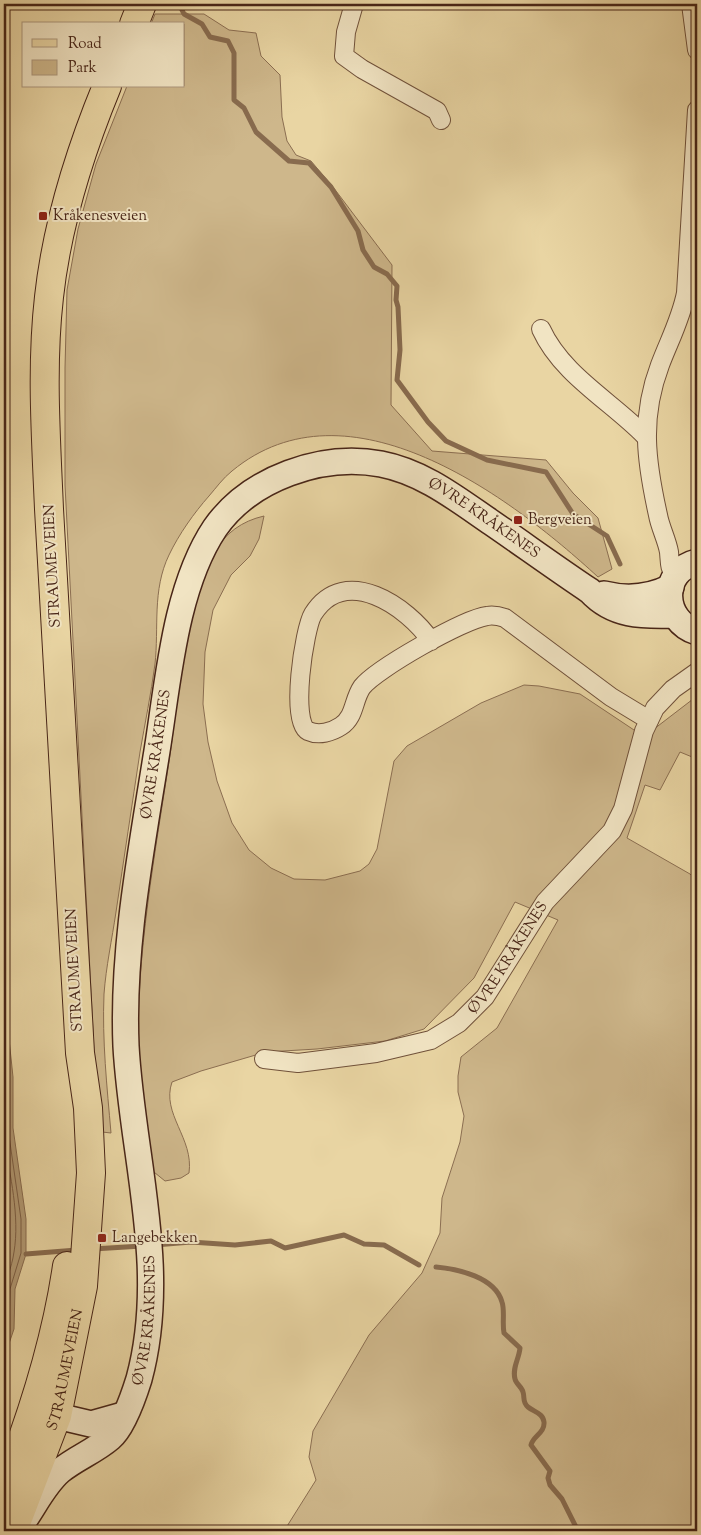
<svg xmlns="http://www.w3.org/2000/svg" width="701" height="1535" font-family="'Sorts Mill Goudy',serif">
<rect width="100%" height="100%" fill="#e9d5a3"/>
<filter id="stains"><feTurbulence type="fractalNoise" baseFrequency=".004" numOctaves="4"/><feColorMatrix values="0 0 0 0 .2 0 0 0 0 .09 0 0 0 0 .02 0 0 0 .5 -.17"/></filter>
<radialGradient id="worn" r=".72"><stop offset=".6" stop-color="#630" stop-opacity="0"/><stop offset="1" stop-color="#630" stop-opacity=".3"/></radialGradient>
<path fill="#ceb78b" stroke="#8b6e51" d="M155,14H204L229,30L256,33L261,56L280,75L282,117L287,141L296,155L311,161L333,187L392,265L391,405L432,451L546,460L573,493L598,518L612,569L598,577C510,496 348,375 232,471C223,478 216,488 209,496C194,513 179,534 169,555C152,590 159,628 155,664C151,694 145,723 140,752C132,805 124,858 116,912C112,939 106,967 104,994C102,1040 107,1087 111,1133L102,1132L94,1049L65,485V368L67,290L78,229L96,164L127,86H184V24H151Z
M264,516L259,539L250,556L231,575L213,610L205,652L203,704L208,742L217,781L232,823L249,850L271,868L294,879L325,880L360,871L369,864L377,849L394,761L407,746L481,703L524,685L539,686L580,694L637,732L654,729L697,696V759L680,752L660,790L645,785L627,838L690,874L697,881V1531H284L316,1480L309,1457L313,1431L369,1335L422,1273L440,1233L442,1198L460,1142L464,1116L458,1092V1076L461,1057L497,1028L558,920L515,902L474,978L424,1029L385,1041L317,1049L266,1052L201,1071L172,1082C161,1114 194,1138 189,1173L181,1178L165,1181L149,1168C145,1131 138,1093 138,1056C136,955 155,854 170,755C178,697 186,603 214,553C225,533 242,521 264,516Z"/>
<path fill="#b29973" stroke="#886b4e" d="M4,803L8,816L4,917Z
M4,1011L7,1020L13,1077V1128L26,1219V1254L15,1289L14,1329L4,1358Z"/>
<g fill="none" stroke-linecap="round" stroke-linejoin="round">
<path stroke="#7d5f45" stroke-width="1" d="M4,1038L8,1078V1129L21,1219V1253L10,1289L9,1328L4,1343
M4,1140C10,1175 20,1216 14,1252C12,1268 4,1282 4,1298
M4,1189C6,1213 11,1238 4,1262"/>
<path stroke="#886b4e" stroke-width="5" d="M179,4L184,14L202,24L210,37L228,41L234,53V100L244,108L256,132L289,161L309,163L331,187L358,231L363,250L374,267L387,274L397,286L396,300L398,307L400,350L397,380L428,422L446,441L487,460L546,472L573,514L607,536L620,564
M155,1245L191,1242L235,1245L271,1241L285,1248L344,1235L364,1244L384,1245L419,1265
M93,1249L142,1246
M26,1254L77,1250
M436,1267C458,1269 495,1277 502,1302C505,1311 502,1323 504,1333L520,1348C519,1359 512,1368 515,1379C516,1384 522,1387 523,1392C525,1398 522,1402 528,1407C534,1412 543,1413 544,1422C545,1433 533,1436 531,1445L550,1471L548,1478L550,1485L562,1499L578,1531"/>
<defs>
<g id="street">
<path d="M354,4L346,32L344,56L362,69L437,111L441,120"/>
<path d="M691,4L697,50"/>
<path d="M541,329C562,375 611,401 645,436"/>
<path d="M675,577C669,568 670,562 669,552C667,540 660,527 658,515C646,461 640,418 660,365C669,341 681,319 686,293L697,110"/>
<path d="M431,641C408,607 345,563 313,614C304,629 290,723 308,731C319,736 332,732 341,726C355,717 353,700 362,687C376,669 464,619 487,616C493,615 499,616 505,618L611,697L649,720"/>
<path id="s1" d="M264,1059L298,1063L376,1053L431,1040L459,1023L485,997L545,902L612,831L623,809L644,731L655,708L673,689L697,672"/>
</g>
<g id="secondary">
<path d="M697,562C659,571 662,621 697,632"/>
<path d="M604,594C628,600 649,598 671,587"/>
<path d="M39,1428L57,1416L91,1424L123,1415"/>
<path id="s2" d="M25,1519C36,1503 45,1484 60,1471C76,1458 95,1451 110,1438C123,1427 134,1395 139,1379C169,1269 132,1156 126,1046C122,949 141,852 156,757C168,685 174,589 215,528C250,478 322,453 381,464C423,472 457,499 492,523C524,545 557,569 590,591C613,616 642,616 674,615"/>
</g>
<g id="primary">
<path d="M134,24L142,4"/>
<path d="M4,1488C32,1417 56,1342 67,1266"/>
<path id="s3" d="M13,1531L57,1416L83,1286L91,1173L88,1108L80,1053L49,509C46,438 41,367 49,297C57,224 79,154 107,86"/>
</g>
</defs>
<use href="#street" stroke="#70513a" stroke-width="20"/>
<use href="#secondary" stroke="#482517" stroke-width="28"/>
<use href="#primary" stroke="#482517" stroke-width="30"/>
<use href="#street" stroke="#f1e4c3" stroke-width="18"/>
<use href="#secondary" stroke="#f1e4c3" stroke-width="25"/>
<use href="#primary" stroke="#e9d5a3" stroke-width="28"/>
</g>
<g fill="#8f2418" stroke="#f1e4c3" stroke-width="2">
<rect x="38" y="211" width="10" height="10" rx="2.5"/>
<rect x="513" y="515" width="10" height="10" rx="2.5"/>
<rect x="97" y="1233" width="10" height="10" rx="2.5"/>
</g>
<g text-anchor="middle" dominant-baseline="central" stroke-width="4" stroke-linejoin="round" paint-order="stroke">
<g font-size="15" fill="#482517" stroke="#f1e4c3" text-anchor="start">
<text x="53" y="216">Kråkenesveien</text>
<text x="528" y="520">Bergveien</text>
<text x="112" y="1238">Langebekken</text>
</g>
<g font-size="15" fill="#482517" stroke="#f1e4c3">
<text stroke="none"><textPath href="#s2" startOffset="1355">ØVRE KRÅKENES</textPath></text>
<text transform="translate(53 566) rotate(-93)">STRAUMEVEIEN</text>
<text stroke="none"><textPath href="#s2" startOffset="815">ØVRE KRÅKENES</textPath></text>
<text stroke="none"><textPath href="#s1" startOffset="284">ØVRE KRÅKENES</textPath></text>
<text transform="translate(75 970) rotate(-93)">STRAUMEVEIEN</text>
<text stroke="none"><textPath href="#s2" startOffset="245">ØVRE KRÅKENES</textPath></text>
<text stroke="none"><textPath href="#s3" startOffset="170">STRAUMEVEIEN</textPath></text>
</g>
</g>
<rect width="701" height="1535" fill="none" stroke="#e9d5a3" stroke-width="20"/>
<rect x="5" y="5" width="691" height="1525" fill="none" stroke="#482517" stroke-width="2.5"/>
<rect x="10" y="10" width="681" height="1515" fill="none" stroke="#482517"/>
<rect x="22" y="22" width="162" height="65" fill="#f1e4c3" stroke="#ad987e"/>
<rect x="32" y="39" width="25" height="8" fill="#e9d5a3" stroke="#ad987e"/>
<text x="68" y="48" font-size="15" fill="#482517">Road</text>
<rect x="32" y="60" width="25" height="15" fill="#ceb78b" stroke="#ad987e"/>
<text x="68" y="72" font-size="15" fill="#482517">Park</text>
<rect width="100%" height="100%" filter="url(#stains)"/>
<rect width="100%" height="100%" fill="url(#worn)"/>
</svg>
